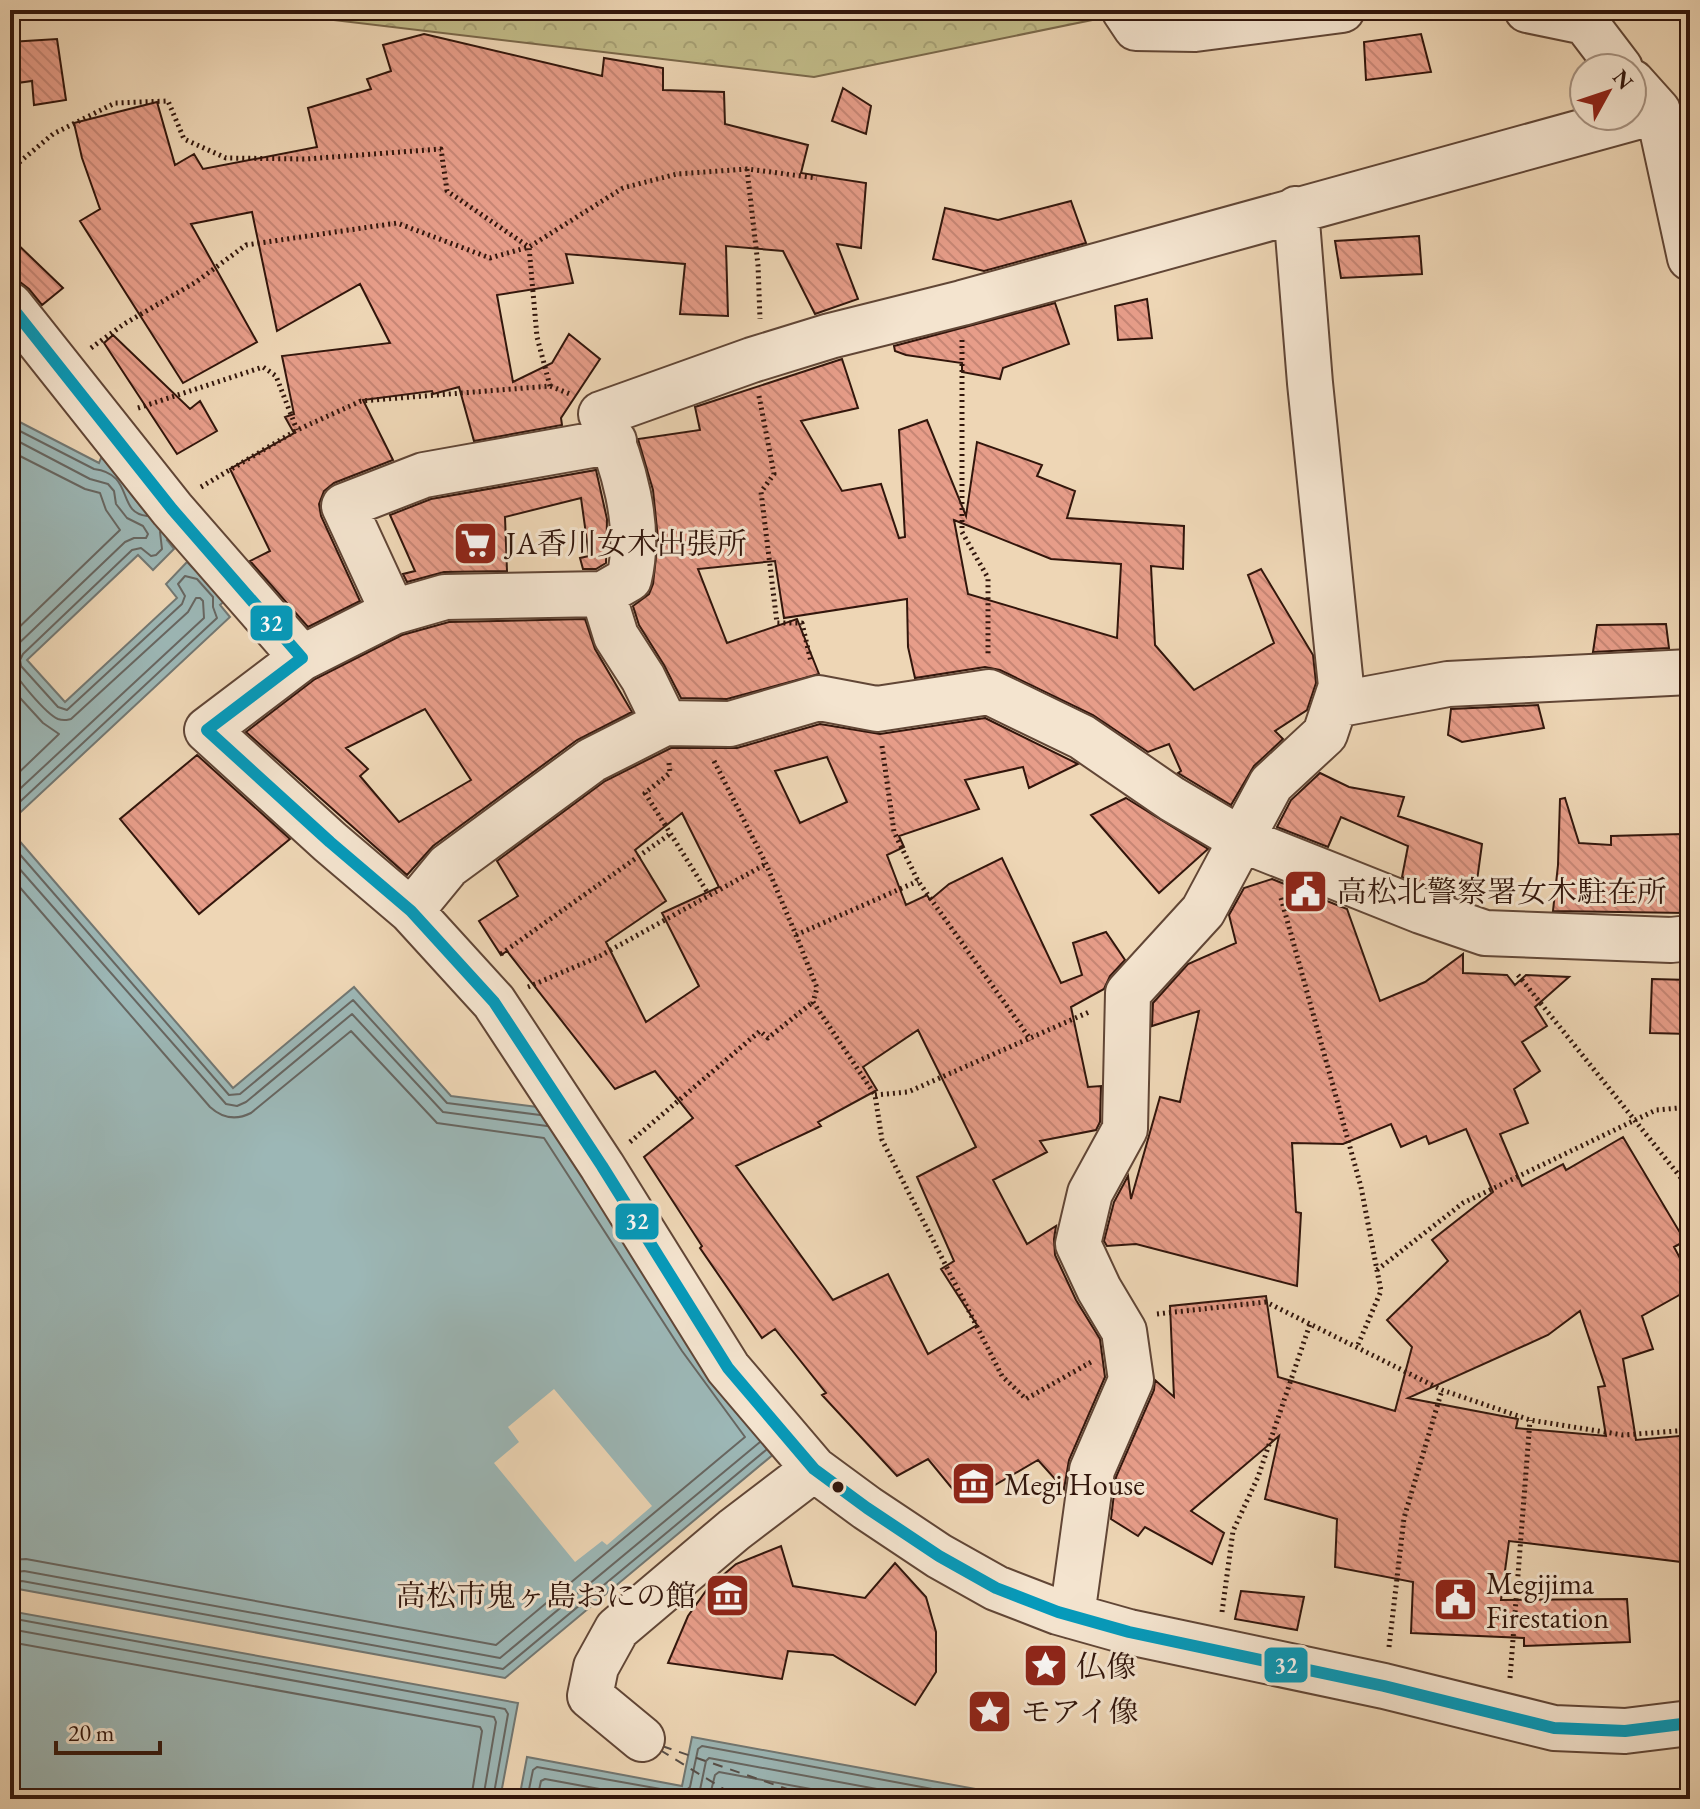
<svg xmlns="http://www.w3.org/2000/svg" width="1700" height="1809" font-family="'EB Garamond','Noto Serif JP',serif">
<defs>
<pattern id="forest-crowns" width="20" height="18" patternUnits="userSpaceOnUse" patternTransform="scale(2)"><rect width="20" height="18" fill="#c1bb88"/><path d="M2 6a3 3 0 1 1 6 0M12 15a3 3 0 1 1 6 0" fill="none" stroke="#a6a074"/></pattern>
<pattern id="building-back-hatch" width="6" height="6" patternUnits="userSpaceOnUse" patternTransform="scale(2)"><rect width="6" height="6" fill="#e79d89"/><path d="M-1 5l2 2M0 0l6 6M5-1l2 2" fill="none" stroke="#c78675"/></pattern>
</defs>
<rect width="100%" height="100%" fill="#eed6b5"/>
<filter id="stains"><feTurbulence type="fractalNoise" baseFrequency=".0025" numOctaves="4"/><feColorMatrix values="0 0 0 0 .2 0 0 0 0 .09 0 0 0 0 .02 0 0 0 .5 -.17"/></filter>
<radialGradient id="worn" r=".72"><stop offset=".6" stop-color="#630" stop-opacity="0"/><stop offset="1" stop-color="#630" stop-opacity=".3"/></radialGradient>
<path fill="url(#forest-crowns)" stroke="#7a684a" stroke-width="2" d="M249,10H1141L814,77Z"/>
<path fill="#9cb7b6" stroke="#727772" stroke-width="2" d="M10,417L99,463L101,458L121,471L135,490L131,494L142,508L173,534L167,540L174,549L153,570L138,555L27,660L65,702L177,598L166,584L187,562L195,570L198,568L226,600L220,605L230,617L10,822Z
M10,830L233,1088L354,987L451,1096L561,1110L787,1443L505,1678L18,1589L15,1612L518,1703L500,1799H10Z
M692,1737L1030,1799H519L527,1757L682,1786Z"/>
<path fill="#eed6b5" d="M554,1389L652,1506L607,1545L602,1541L575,1562L494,1463L519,1442L508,1427Z"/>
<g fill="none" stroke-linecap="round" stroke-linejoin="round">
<path stroke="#676661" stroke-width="2" d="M10,426L94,469C135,474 116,513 147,516
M10,437L90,479L108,484L114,491L116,504L127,518L143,526L148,534L146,538H134L125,542L15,647L10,658
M10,451L85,489L100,493L106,510L120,530L10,636
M10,664C14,676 46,714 58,719C64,721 66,720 71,719L188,612L196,598H200L203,601L204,618L10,798
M10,687L43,723L59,734L10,781
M10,811L217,618L213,607V597L197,579L185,576L178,584L185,596L182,604L67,710L58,707L21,666L20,660L23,654L132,550L141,548L151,556L156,555L162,549L160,532
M10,843L229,1095L240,1094L353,1000L447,1103L540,1115
M10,858L226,1104L237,1106L246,1102L352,1014L443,1112L547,1126
M10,876L210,1107C222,1118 235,1121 251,1113L351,1031L437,1123L544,1138L682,1351L745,1437L496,1645L26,1559L10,1560
M10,1573L24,1571L500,1658L760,1442
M10,1590L14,1583L22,1581L503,1669L766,1450
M10,1618L505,1709L508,1714L493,1799
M10,1629L494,1717L496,1722L483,1799
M10,1642L480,1727L482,1731L471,1799
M527,1799L533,1770L537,1767L683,1793L690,1787L698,1749L702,1746L986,1799
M537,1799L541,1781L545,1779L654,1799
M693,1799L700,1790L706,1761L709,1758L931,1799
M709,1799L715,1775L719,1772L865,1799"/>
<path stroke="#574e48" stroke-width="2" stroke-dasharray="10 8" stroke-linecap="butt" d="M662,1746L790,1790L807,1799
M660,1750L740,1799"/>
</g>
<path fill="url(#building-back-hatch)" stroke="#32160c" stroke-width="2" fill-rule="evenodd" d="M424,34L602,76L604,58L663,68V90L724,92L725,124L808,145L801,173L866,183L861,248L837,244L858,299L815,314L783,251L726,246L728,316L680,314L685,264L566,254L573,283L497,295L513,382L552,363L569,334L600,359L561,418L562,425L474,441L459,387L433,394L432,391L363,400L393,460L334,483L324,491L319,504L321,516L360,601L308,627L250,561L270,551L230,469L294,433L285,417L294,414L282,356L390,343L360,284L277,331L252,212L191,224L257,342L183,383L80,221L100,209L82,158L74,123L157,102L175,165L194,154L203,169L317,147L308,108L371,89L367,79L391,71L383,45Z
M1421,34L1431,72L1366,80L1364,42Z
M57,39L66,100L34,105L32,81L10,84V42Z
M843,88L871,106L866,134L832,121Z
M1071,201L1086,243L984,271L933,259L945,208L998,220Z
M1419,236L1422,274L1341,278L1335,241Z
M10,237L63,288L42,305L29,289L20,282L10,281Z
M1147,299L1152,338L1118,340L1115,306Z
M1055,303L1069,344L1003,368L1000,379L962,372V363L906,355L895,351L894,346Z
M113,335L190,409L200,401L217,431L177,454L104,343Z
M842,359L858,408L801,421L842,491L881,484L899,538L905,537L899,430L927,420L966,516L977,442L1042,465L1037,476L1075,491L1067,518L1184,526L1183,569L1151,566L1155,645L1194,690L1274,643L1248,575L1261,569L1313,655L1316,683L1307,710L1275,731L1283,739L1254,766L1231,805L1178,773L1181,771L1169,744L1148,752L1093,715L1000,670L985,667L915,678L908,647L907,599L784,618L775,561L698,569L727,643L797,619L819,674L727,699L681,698L664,665L639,625L633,606L649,594L653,584L658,539L653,490L638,439L700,430L695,407ZM954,520L1051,559L1121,564L1117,638L968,594Z
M596,470L607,519L606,563L596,569H583L580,558L589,556L581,498L505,517L507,571L444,572L407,582L403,574L415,571L390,515L431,499Z
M585,619L595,649L632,712L577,740L433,846L407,875L246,732L315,679L402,635L449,622ZM425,709L471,780L399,822L360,776L368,769L346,748Z
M1666,624L1669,648L1593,652L1597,625Z
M1538,705L1544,728L1462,742L1448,735L1451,709Z
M985,718L1078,764L1029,788L1023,767L965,780L979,809L899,836L904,847L887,855L906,905L927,895L930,900L949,884L1002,858L1061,983L1082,975L1073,943L1106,932L1125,960L1110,976L1104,989L1071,1007L1088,1087L1101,1086L1100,1122L1096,1130L1040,1141L1047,1152L993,1180L1027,1244L1056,1226L1054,1239L1055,1255L1076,1300L1100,1339L1105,1377L1069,1460L1064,1489L1038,1460L964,1503L928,1459L897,1476L822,1395L826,1393L775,1329L762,1338L700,1248L702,1246L644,1157L693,1118L655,1071L615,1089L507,951L501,955L479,921L518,896L497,861L605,781L671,748H737L820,724L880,734ZM827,757L847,802L800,823L775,771ZM682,813L719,887L662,913L699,986L646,1022L606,942L666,901L635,850ZM918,1030L976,1147L917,1177L954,1261L941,1269L977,1325L928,1354L888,1274L833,1300L736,1166L821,1126L818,1122L877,1090L863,1067Z
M197,755L290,839L199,914L120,819Z
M1320,773L1349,787L1404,797L1398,816L1482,844L1474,903L1402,877L1408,846L1341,817L1328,847L1277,827L1291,800Z
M1126,798L1208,849L1159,893L1091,815Z
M1565,798L1579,843L1611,845V836L1682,834L1686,913L1553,911L1558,865L1560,799Z
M1272,879L1347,909L1380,1001L1425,982L1463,954V973L1507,975L1515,985L1526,975L1569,977L1535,1007L1547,1026L1522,1042L1540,1071L1514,1089L1528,1123L1500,1134L1522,1186L1563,1164L1566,1170L1623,1137L1685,1241L1674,1247L1690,1277V1289L1642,1316L1653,1349L1623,1359L1636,1440L1690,1435V1563L1509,1541L1501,1600L1627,1599L1630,1642L1524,1646V1638L1411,1633L1413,1582L1335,1567L1337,1519L1265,1499L1279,1436L1191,1511L1224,1533L1212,1564L1145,1527L1138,1536L1111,1519L1116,1477L1154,1390L1155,1380L1174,1397L1170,1306L1266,1296L1278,1377L1395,1411L1412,1347L1387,1320L1448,1261L1432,1240L1493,1192L1466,1129L1429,1144L1426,1136L1401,1147L1391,1124L1343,1144L1292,1143L1296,1212L1301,1213L1297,1286L1136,1244L1107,1246L1104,1241L1114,1202L1128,1176L1131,1199L1160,1097L1180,1102L1199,1011L1152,1026L1153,1003L1188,964L1236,943L1229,915L1244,888ZM1580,1311L1605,1386L1598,1387L1606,1436L1516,1428L1518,1419L1408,1398L1548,1335Z
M1652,979L1690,980V1034L1650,1033Z
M781,1546L793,1586L865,1598L895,1563L926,1597L936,1632V1672L915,1705L833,1655L788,1651L782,1679L668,1663L688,1616L708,1588L736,1564Z
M1241,1591L1304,1597L1297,1630L1235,1619Z"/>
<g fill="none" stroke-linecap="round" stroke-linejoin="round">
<defs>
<path id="minor" d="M1124,10L1136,28L1195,29L1342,10
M1527,10L1585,22L1620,68
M1632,82L1658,111L1690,258
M10,305L172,509L302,658L207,730L330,842L411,911L494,1002L602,1166L728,1368L814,1469L867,1508L939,1556L996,1588L1058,1612L1129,1632L1384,1686L1554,1728L1625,1731L1690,1723
M603,594L616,636L643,678L665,723
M393,612L344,506L424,475L614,441
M302,658L393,612L445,597L603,594L629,579C642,526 623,462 601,414L752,360L830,336L962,303L1658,111
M1335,705L1448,684L1690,672
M411,911L448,866L592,760L665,723L730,724L819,698L877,709L989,692L1082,737L1172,799L1240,839L1421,911L1485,933L1671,940L1690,938
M1072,1616L1092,1470L1131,1380L1124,1331L1099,1289L1078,1244L1090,1193L1125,1129L1128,993L1203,911L1271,784L1325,734L1341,686L1310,383L1296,209
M642,1739L590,1696L596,1667L617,1629L734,1530L814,1469"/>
</defs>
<use href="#minor" stroke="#614636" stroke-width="48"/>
<path stroke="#32160c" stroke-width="5" stroke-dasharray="2 4" stroke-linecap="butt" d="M747,169L758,265L760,319
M10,170L53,134L115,103L168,101L184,139L226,158L306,159L441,149L447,191L529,247L537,337L550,386
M962,340V532L988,578V655
M91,348L124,324L196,282L246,245L397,223L490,258L529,247L623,188L677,174L747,169L817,178
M759,396L774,474L761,492L777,623H802L811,662
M138,408L263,367L276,376L297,430
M201,487L297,430L361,401L550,386L570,394
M882,746L894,832L918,881L1031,1040
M714,761L766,864L796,935L817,988L813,1002L875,1095L882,1140L1002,1376L1026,1399L1091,1362
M669,763L670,773L645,793L709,895
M1281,898L1361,1187L1381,1291L1357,1347
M796,935L918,881
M501,954L670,834
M1518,975L1690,1189
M528,987L598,957L766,864
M875,1095L908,1092L1089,1012
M630,1142L760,1031L768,1038L813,1002
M1377,1270L1463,1203L1656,1110L1690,1107
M1157,1314L1266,1302L1442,1390L1530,1420L1623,1435L1690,1430
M1222,1612L1233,1531L1258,1477L1310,1324
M1389,1647L1404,1518L1442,1390
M1510,1678L1530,1420"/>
<use href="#minor" stroke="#f4e4cf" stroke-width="44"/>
<defs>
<path id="bus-1" d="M10,305L172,509L302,658L207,730L330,842L411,911L494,1002L602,1166L728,1368L814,1469L867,1508L939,1556L996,1588L1058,1612L1129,1632L1384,1686L1554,1728L1625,1731L1690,1723"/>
</defs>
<use href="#bus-1" stroke="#f4e4cf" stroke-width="18"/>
<use href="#bus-1" stroke="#059abb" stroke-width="12"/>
</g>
<defs>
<symbol id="supermarket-square" viewBox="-11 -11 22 22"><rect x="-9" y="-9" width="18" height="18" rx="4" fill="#8f2418" stroke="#f4e4cf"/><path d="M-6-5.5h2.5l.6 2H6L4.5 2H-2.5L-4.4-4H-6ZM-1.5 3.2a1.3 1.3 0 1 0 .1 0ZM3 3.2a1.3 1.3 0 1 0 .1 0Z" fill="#fff"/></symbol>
<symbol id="civic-square" viewBox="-11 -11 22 22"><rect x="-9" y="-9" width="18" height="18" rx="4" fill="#8f2418" stroke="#f4e4cf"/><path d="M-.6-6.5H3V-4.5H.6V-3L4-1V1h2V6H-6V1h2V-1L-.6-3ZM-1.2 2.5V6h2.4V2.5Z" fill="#fff"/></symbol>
<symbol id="museum-square" viewBox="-11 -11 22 22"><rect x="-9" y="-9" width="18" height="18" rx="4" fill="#8f2418" stroke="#f4e4cf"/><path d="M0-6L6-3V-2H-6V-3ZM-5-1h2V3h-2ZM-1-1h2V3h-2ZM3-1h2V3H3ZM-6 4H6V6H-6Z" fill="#fff"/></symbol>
<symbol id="sight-square" viewBox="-11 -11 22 22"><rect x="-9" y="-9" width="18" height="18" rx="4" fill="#8f2418" stroke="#f4e4cf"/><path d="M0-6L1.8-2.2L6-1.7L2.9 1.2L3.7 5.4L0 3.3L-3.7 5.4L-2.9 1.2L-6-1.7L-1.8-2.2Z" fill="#fff"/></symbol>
</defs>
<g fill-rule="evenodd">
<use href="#supermarket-square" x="450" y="518" width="51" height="51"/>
<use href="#civic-square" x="1280" y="866" width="51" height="51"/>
<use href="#museum-square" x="948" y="1458" width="51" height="51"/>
<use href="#museum-square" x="702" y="1570" width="51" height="51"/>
<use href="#civic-square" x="1430" y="1574" width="51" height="51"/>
<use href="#sight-square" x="1020" y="1640" width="51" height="51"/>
<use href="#sight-square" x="964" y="1686" width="51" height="51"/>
</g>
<circle fill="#32160c" stroke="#f4e4cf" stroke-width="3" cx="838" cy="1487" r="7"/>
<g text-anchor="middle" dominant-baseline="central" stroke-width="6" stroke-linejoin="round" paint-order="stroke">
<g font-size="30" fill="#32160c" stroke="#f4e4cf" text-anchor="start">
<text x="506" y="543">JA香川女木出張所</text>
<text x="1337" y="891">高松北警察署女木駐在所</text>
<text x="1004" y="1484">Megi House</text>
<text x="1486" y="1583">Megijima<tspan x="1486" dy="34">Firestation</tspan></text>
<text x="696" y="1595" text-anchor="end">高松市鬼ヶ島おにの館</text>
<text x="1076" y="1666">仏像</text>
<text x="1021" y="1711">モアイ像</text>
</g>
</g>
<g stroke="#f4e4cf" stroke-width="3">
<rect x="249" y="604" width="45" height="38" rx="8" fill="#059abb"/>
<rect x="614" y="1202" width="46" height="39" rx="8" fill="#059abb"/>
<rect x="1263" y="1646" width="46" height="38" rx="8" fill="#059abb"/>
</g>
<g font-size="22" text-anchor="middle" font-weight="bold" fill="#fff">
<text x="271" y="631">32</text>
<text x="637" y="1229">32</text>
<text x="1286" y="1673">32</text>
</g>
<rect width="1700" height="1809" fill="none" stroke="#eed6b5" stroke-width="40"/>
<rect x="12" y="12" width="1676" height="1785" fill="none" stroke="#32160c" stroke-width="4"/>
<rect x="20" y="20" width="1660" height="1769" fill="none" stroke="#32160c" stroke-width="2"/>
<g transform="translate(1608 92) rotate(50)"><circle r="38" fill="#f4e4cf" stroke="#a69281" stroke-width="2"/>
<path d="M0-6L14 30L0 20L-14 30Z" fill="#8f2418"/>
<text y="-12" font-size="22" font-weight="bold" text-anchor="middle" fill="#32160c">N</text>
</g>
<path d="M56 1741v12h104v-12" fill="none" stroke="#32160c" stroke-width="4"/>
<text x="68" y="1741" font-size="24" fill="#32160c" stroke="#f4e4cf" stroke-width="6" paint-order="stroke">20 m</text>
<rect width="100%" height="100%" filter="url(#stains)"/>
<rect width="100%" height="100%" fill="url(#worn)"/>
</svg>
